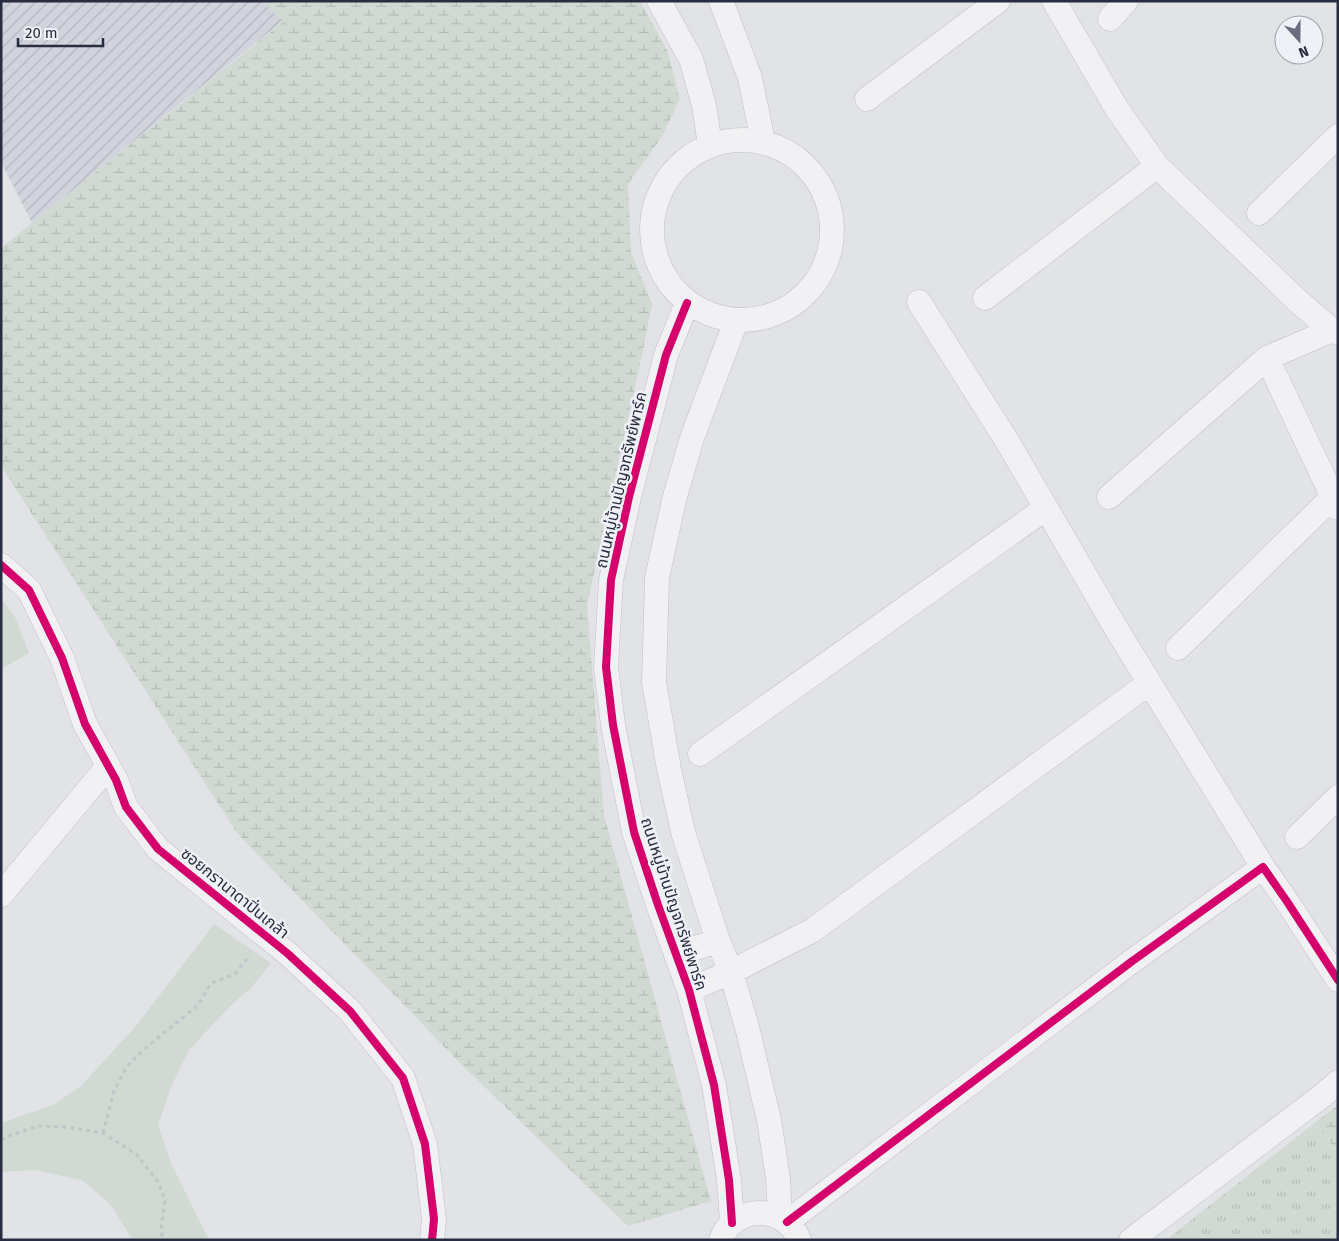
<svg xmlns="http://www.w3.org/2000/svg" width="1339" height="1241" font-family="'Fira Sans','Noto Sans Thai',sans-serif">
<defs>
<pattern id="industrial-furrows" width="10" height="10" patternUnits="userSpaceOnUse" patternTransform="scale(1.25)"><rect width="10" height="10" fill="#d1d4dc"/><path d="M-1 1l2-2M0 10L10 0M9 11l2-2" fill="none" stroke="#b3b6be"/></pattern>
<pattern id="grass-tufts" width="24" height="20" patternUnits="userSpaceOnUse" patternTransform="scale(1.25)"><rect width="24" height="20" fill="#d0dad2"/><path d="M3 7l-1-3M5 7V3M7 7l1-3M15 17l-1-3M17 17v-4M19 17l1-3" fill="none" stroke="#b3bbb6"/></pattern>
<pattern id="wetland-marsh" width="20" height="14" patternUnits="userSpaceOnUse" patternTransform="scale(1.25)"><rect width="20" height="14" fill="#d0dad2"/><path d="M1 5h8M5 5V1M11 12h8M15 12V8" fill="none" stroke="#b3bbb6"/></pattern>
</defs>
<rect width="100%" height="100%" fill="#e1e3e7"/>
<path fill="url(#industrial-furrows)" d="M1,1H262L283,21L32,223L1,162Z"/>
<path fill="url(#grass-tufts)" d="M1316,1122L1338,1153V1240H1166Z"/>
<path fill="url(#wetland-marsh)" d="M262,1H640L668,52L680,99L661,138L628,184L631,252L652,304L642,355L587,605L604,816L711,1201L628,1226L461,1064L237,833L1,466V248L283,22Z
M1338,1105V1153L1316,1122Z"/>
<path fill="#d0dad2" d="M1,599L15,617L29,653L1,669Z
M214,924L271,963L251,988L231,1005L189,1050L171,1087L158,1125L171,1163L209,1240H133L110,1204L82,1180L34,1170L1,1172V1123L53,1105L81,1086L136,1026Z"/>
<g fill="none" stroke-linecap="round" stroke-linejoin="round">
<defs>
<path id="street" d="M659,1L691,59L704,105L710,145
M721,1L750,78L763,141
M1054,1L1117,109L1157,166L1300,303L1332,330L1338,333
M1110,19L1126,1
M867,99L998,1
M652 230a90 90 0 1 1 180 0a90 90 0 1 1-180 0Z
M1259,213L1338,136
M985,298L1157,166
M919,302L1007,441L1117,630L1263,867
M687,303L666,355L629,497L611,580L606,667L613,725L634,832L658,905L689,990L714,1085L729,1180L732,1223
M736,321L692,438L674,500L657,578L654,682L669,769L683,832L718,941L731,972L747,1027L769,1120L778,1178L780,1217
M1267,358L1338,508
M1109,497L1267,358L1332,330
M1,565L29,590L62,658L85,724L116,780L126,807L158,849L287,953L350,1011L403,1078L425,1144L434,1219L432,1240
M1178,648L1338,492
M700,754L1046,508
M1297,837L1338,797
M1,895L108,766
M676,954L718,941
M689,990L731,972L813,930L1149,683
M787,1222L1131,962L1263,867L1288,903L1338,980
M721,1240C733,1204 786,1204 799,1240
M1131,1240L1322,1096L1338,1082"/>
</defs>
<use href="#street" stroke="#bec0c5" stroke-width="25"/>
<path stroke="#c3c4ca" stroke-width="3" stroke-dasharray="4 4" stroke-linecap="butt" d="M103,1133L114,1091L127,1066L148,1046L198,1005L211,983L235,974L250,955
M1,1140L11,1135L38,1126L67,1127L103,1133L136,1154L159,1183L165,1201L161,1230L163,1240"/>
<use href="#street" stroke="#f1f1f3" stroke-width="24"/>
<defs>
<path id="cycleway" d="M687,303L666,355L629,497L611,580L606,667L613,725L634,832L658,905L689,990L714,1085L729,1180L732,1223
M1,565L29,590L62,658L85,724L116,780L126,807L158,849L287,953L350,1011L403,1078L425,1144L434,1219L432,1240
M787,1222L1131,962L1263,867L1288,903L1338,980"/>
</defs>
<use href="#cycleway" stroke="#eff1f6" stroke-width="11"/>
<use href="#cycleway" stroke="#d6006c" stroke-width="8"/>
</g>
<g text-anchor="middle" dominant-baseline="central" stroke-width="5" stroke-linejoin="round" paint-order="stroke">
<g font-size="16" fill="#282d41" stroke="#eff1f6">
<text transform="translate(621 480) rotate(-77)">ถนนหมู่บ้านปัญจทรัพย์พาร์ค</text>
<text transform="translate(235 893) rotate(39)">ซอยกรานาดาปิ่นเกล้า</text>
<text transform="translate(674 904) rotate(72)">ถนนหมู่บ้านปัญจทรัพย์พาร์ค</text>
</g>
</g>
<rect width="1339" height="1241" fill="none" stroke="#282d41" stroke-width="5"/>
<g transform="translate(1299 40) rotate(159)"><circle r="24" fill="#eff1f6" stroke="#9fa3ae"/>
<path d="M0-4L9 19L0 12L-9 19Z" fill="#696d7b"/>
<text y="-8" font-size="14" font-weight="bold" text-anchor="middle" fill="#282d41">N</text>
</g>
<path d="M18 38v8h85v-8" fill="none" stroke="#282d41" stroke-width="2.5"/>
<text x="25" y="38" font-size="15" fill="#282d41" stroke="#eff1f6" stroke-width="4" paint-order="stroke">20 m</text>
</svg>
